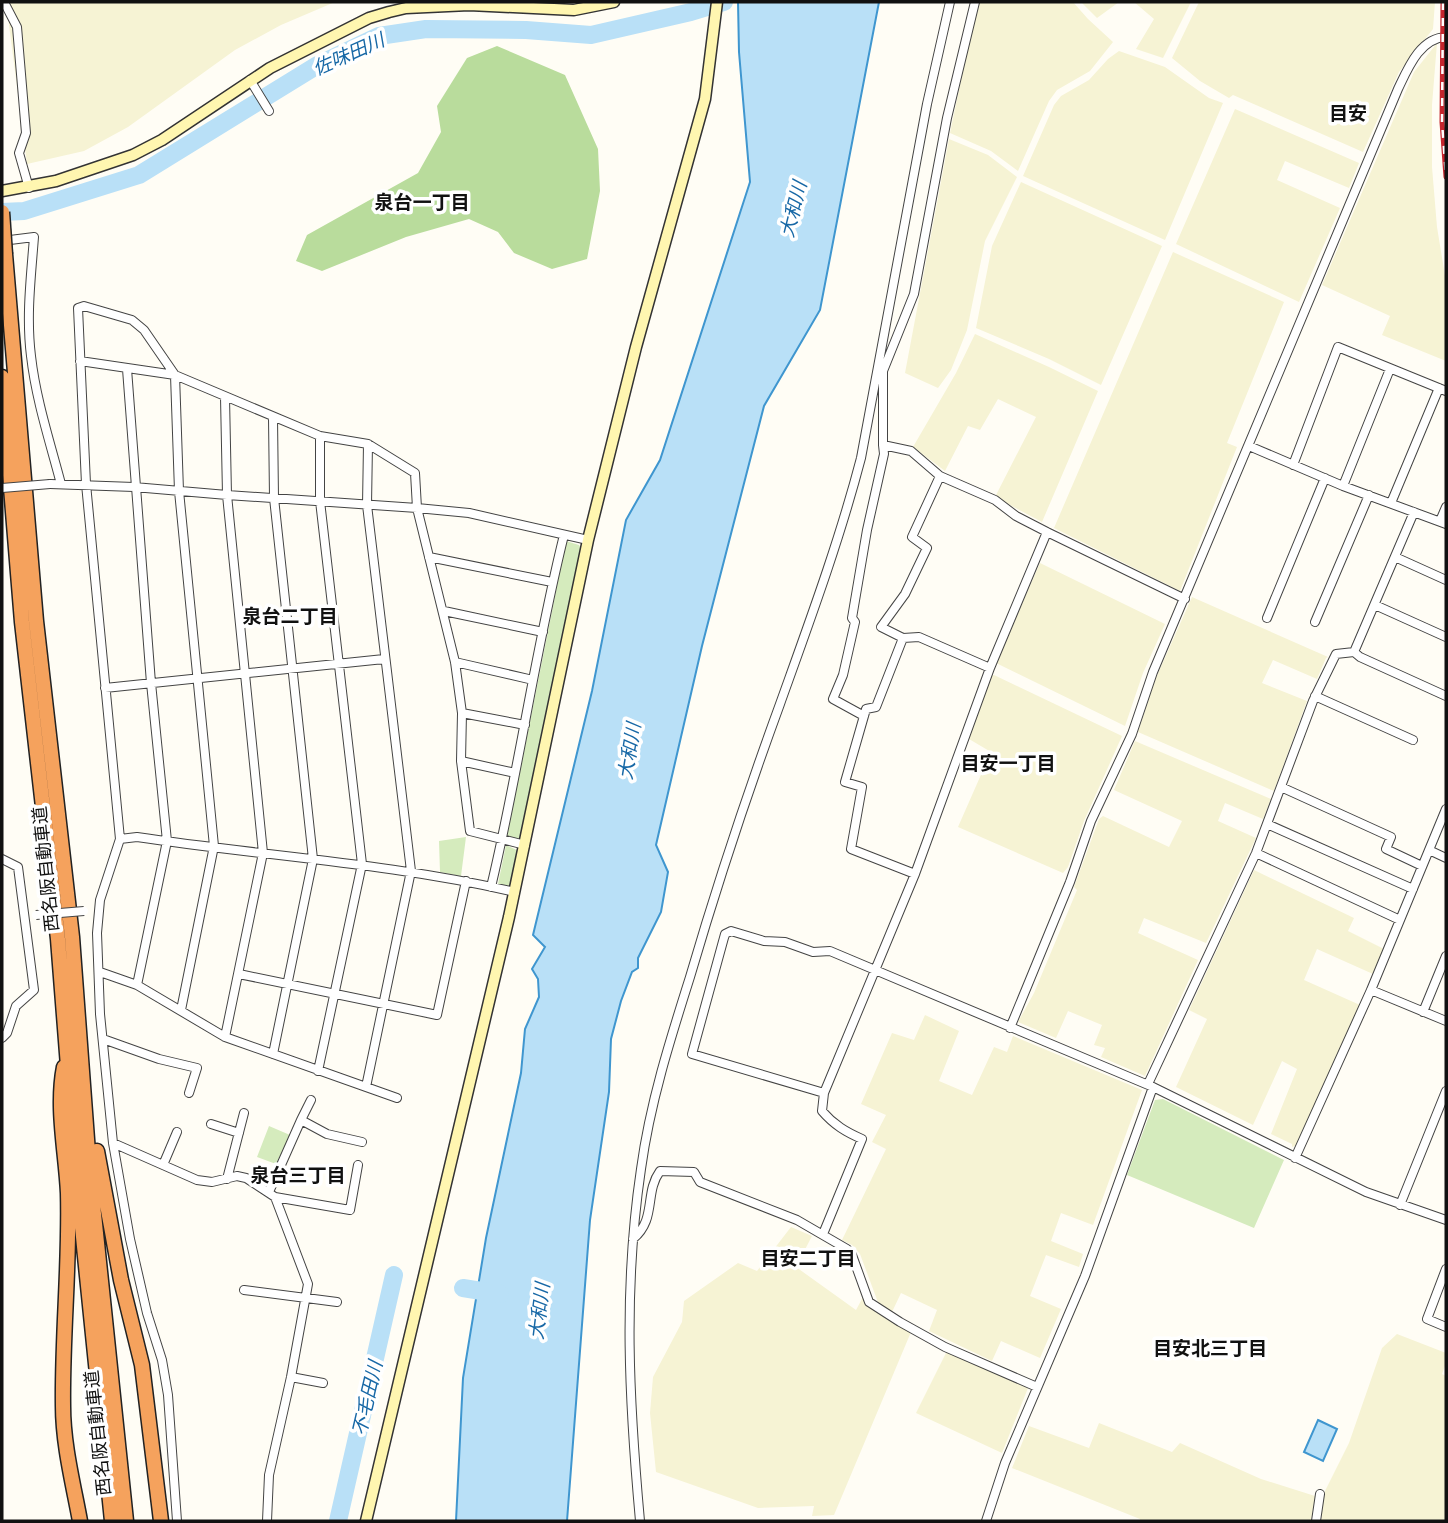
<svg xmlns="http://www.w3.org/2000/svg" width="1448" height="1523" font-family="'Playfair Display','Noto Sans JP',serif">
<rect width="100%" height="100%" fill="#fffdf5"/>
<path fill="#f6f3d4" d="M6,2H335L281,25L235,50L128,127L84,151L27,164Z
M980,2H1073L1088,19L1113,42L1090,71L1057,90L1049,101L1018,171L991,151L950,133L966,56Z
M1081,2H1119L1097,18Z
M1134,2H1191L1163,58L1136,49L1154,19Z
M1199,2H1435L1433,29L1399,72L1363,152L1233,95L1229,98L1200,81L1172,58Z
M1437,43L1432,105V167L1437,227L1446,282V361L1382,335L1390,316L1322,285L1414,72Z
M1119,51L1165,67L1209,98L1223,103L1165,240L1023,176L1054,105L1061,96L1089,80L1108,59Z
M1235,109L1359,163L1349,188L1285,161L1277,180L1340,208L1299,302L1176,244Z
M949,139L988,155L1017,177L985,241L967,330L951,370L938,388L905,373Z
M1021,182L1162,246L1101,385L1049,359L976,328L992,246Z
M1173,252L1284,302L1227,443L1237,447L1180,591L1054,528Z
M975,334L1049,367L1098,391L1042,522L995,497L1036,417L998,399L980,430L968,426L945,471L913,447L956,373Z
M1040,563L1165,624L1143,673L1125,726L996,663Z
M1192,597L1328,657L1326,658L1317,679L1273,660L1262,683L1307,701L1274,791L1138,732L1155,680Z
M994,675L1122,736L1084,821L1068,867L1063,873L958,827L991,752L969,739L991,676Z
M1135,741L1271,799L1263,819L1225,803L1218,821L1256,838L1206,943L1144,918L1138,933L1198,960L1145,1076L1101,1057L1105,1048L1094,1045L1102,1025L1068,1011L1056,1038L1018,1022L1034,993L1077,890L1074,887L1099,819L1103,816L1169,847L1182,821L1114,790Z
M1254,870L1354,918L1348,931L1384,949L1373,974L1317,949L1304,980L1360,1005L1298,1145L1292,1147V1144L1271,1134L1297,1069L1282,1061L1253,1125L1176,1087L1207,1019L1189,1010Z
M925,1015L959,1031L939,1081L972,1095L994,1047L1007,1052L1013,1036L1142,1090L1093,1225L1061,1213L1051,1241L1083,1254L1079,1267L1046,1255L1030,1296L1061,1309L1040,1358L1001,1341L992,1361L929,1331L937,1310L901,1293L892,1312L879,1305L860,1254L852,1245L842,1240L886,1149L872,1142L886,1115L861,1104L892,1033L914,1040Z
M791,1227L812,1236L796,1267L856,1310L863,1297L874,1310L911,1332L834,1515L812,1516L814,1506L758,1508L656,1472L650,1413L653,1377L682,1322L684,1301L738,1263L757,1271Z
M1397,1334L1446,1353V1363L1442,1374L1446,1376V1521H1321L1324,1493L1349,1443L1382,1348Z
M947,1351L1028,1388L1002,1453L916,1413Z
M1099,1423L1172,1452L1180,1443L1261,1479L1315,1496L1311,1521H1140V1519L1012,1468L1029,1426L1089,1448Z"/>
<path fill="#d5ebbd" d="M566,541L579,545L581,548L522,836L518,839L507,837Z
M466,837L461,876L440,872L439,841Z
M506,845L519,851L512,884L509,886L498,884Z
M1163,1099L1284,1160L1254,1228L1127,1175L1155,1100Z
M269,1126L290,1135L276,1164L257,1157Z"/>
<path fill="#b9dc9c" d="M497,46L565,75L598,149L600,191L587,259L552,269L514,253L498,232L469,219L406,237L322,271L296,261L307,235L418,173L441,132L437,106L467,58Z"/>
<path fill="#b9e0f7" stroke="#3f96cf" stroke-width="2" d="M738,2H879L820,310L764,406L702,646L656,845L668,872L661,912L638,958V968L632,972L621,1001L611,1039L609,1092L590,1220L567,1521H456L463,1378L486,1238L521,1073L525,1029L539,997L538,979L532,969L545,947L533,935L592,691L626,520L660,460L750,182L739,52Z
M1318,1420L1337,1429L1323,1461L1304,1452Z"/>
<g fill="none" stroke-linecap="round" stroke-linejoin="round">
<path stroke="#b9e0f7" stroke-width="18" d="M2,212L24,211L139,175L316,66L379,36L426,29L526,30L591,35L691,12L724,2
M463,1288L500,1294
M338,1521L394,1275"/>
<defs>
<path id="street" d="M975,2L947,118L914,294L883,371V445L911,451L940,476L995,500L1016,516L1047,532L1185,599
M5,4L17,27L26,133L19,153L29,188
M250,80L269,111
M2,241L34,237C31,277 26,316 31,356C36,400 50,442 61,484
M80,361L175,375L179,491L214,846L181,1010
M127,369L151,683L167,841L137,985
M225,397L227,495L263,853L225,1037
M1249,446L1343,486L1446,524
M1293,465L1338,347L1446,391
M940,476L912,537L927,548L905,594L881,627L903,638L919,637L990,668
M50,484L134,487L227,495L417,508L469,513L588,540
M1343,486L1390,369
M1391,503L1439,388
M1440,521L1446,507
M429,557L552,582
M1395,557L1446,580
M1375,605L1446,637
M444,611L543,632
M1267,618L1325,478
M1315,622L1369,495
M903,638L876,707L866,709L845,782L862,787L851,849L915,874
M1354,652L1414,512
M455,662L533,680
M105,688L384,659
M1315,696L1413,740
M462,713L525,725
M864,716L833,699L843,675L855,622L852,618L867,530L884,454L883,445
M461,761L515,773
M1281,787L1391,837L1386,849L1422,866
M1267,824L1413,889
M120,839L137,837C263,856 390,863 515,892
M1429,850L1446,858
M1256,853L1400,920
M2,859L18,867L34,990L16,1006L7,1033L2,1038
M491,887C519,770 535,651 564,535
M100,972L137,985L225,1037L366,1087L411,871L367,505L368,444
M239,974L437,1015L466,881
M1371,990L1446,1021
M1423,1012L1446,956
M1010,1028L1070,882L1091,821L1132,734L1153,672L1398,89C1408,68 1420,38 1446,37
M103,1039L159,1059L197,1068L189,1093
M273,1054L313,859L274,498L273,418
M318,1071L362,864L320,501V436
M1148,1084L1256,853L1313,701L1336,654L1354,652L1360,657L1446,696
M366,1087L397,1098
M824,1093L692,1054L725,934L731,931L764,941L785,942L813,952L830,951L1153,1087L1366,1192L1446,1220
M301,1120L311,1100
M211,1124L239,1133
M113,1143L197,1180L212,1182L237,1176L246,1178L275,1197L350,1210L358,1165
M1295,1158L1371,990L1446,809
M163,1165L177,1132
M227,1179L244,1113
M269,1192L301,1120L327,1134L362,1142
M1400,1205L1446,1091
M823,1234L862,1139C846,1132 834,1125 822,1111L824,1093L915,874L990,668L1047,532
M633,1239C657,1219 644,1193 660,1171L694,1172L700,1182L797,1220L847,1249L852,1255L869,1302L900,1322L945,1347L1037,1387
M1446,1269L1427,1319L1446,1327
M244,1290L337,1302
M291,1377L323,1383
M177,1521L168,1395L162,1360L147,1313L130,1239L113,1143L100,1014L97,933L100,900L120,839L86,484L78,308L84,306L132,320L144,330L175,375L320,436L368,444L415,473L417,508L455,662L462,713L461,761L470,831L525,845
M267,1521L269,1475L291,1377L308,1284L275,1197
M640,1521C629,1400 623,1290 641,1169C650,1103 670,1040 690,977C717,885 747,794 780,704C809,623 839,542 861,458L927,104L950,2
M986,1521L1005,1463L1085,1276L1153,1087
M1316,1521L1320,1494"/>
<path id="secondary" d="M2,191L56,181L133,155L162,140L270,68L369,18L389,12L406,8L469,5L574,10L614,2
M366,1521L509,917L588,540L636,347L705,99L717,2"/>
<path id="highway" d="M5,254L36,621L72,937L89,1166L126,1521
M2,377L22,622L58,939L76,1168L112,1521
M64,1067C56,1108 66,1152 68,1193C70,1264 62,1335 63,1406C63,1444 73,1483 80,1521
M97,1151L121,1280L142,1365L161,1521"/>
</defs>
<use href="#street" stroke="#444" stroke-width="10"/>
<use href="#secondary" stroke="#333" stroke-width="13"/>
<use href="#highway" stroke="#222" stroke-width="17"/>
<use href="#street" stroke="#fff" stroke-width="8"/>
<use href="#secondary" stroke="#fff6b0" stroke-width="10"/>
<use href="#highway" stroke="#f5a25d" stroke-width="14"/>
<defs>
<path id="rail" d="M1443,2L1442,122L1446,177"/>
</defs>
<use href="#rail" stroke="#c4262e" stroke-width="5"/>
<use href="#rail" stroke="#fff" stroke-width="2.5" stroke-dasharray="8" stroke-linecap="butt"/>
<defs>
<path id="street-bridge" d="M2,488L50,484
M36,915L84,911"/>
<path id="highway-bridge" d="M2,212L5,254"/>
</defs>
<use href="#street-bridge" stroke="#444" stroke-width="10" stroke-linecap="butt"/>
<use href="#highway-bridge" stroke="#222" stroke-width="17" stroke-linecap="butt"/>
<use href="#street-bridge" stroke="#fff" stroke-width="8"/>
<use href="#highway-bridge" stroke="#f5a25d" stroke-width="14"/>
</g>
<g text-anchor="middle" dominant-baseline="central" stroke-width="7" stroke-linejoin="round" paint-order="stroke">
<g font-size="18" fill="#111" stroke="#fff">
<text transform="translate(45 869) rotate(-96)">西名阪自動車道</text>
<text transform="translate(97 1433) rotate(-96)">西名阪自動車道</text>
</g>
<g font-size="19" font-style="italic" fill="#1768a6" stroke="#fff">
<text transform="translate(348 53) rotate(-24)">佐味田川</text>
<text transform="translate(792 209) rotate(-76)">大和川</text>
<text transform="translate(628 751) rotate(-81)">大和川</text>
<text transform="translate(538 1311) rotate(-83)">大和川</text>
<text transform="translate(366 1398) rotate(-77)">不毛田川</text>
</g>
<g font-size="19" font-weight="bold" fill="#111" stroke="#fff">
<text x="1348" y="112">目安</text>
<text x="422" y="201">泉台一丁目</text>
<text x="290" y="615">泉台二丁目</text>
<text x="1008" y="762">目安一丁目</text>
<text x="298" y="1174">泉台三丁目</text>
<text x="808" y="1257">目安二丁目</text>
<text x="1210" y="1347">目安北三丁目</text>
</g>
</g>
<rect width="1448" height="1523" fill="none" stroke="#111111" stroke-width="7"/>
</svg>
